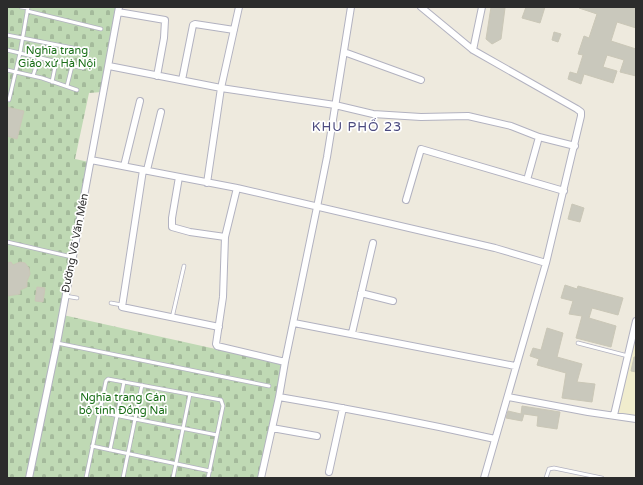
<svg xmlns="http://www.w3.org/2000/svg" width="643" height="485" font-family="'Varela Round',sans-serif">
<defs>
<pattern id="cemetery-stones" width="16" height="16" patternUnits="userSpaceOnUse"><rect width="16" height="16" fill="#bfd9b4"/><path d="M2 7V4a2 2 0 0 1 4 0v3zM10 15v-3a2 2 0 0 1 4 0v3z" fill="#a4ba9b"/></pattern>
</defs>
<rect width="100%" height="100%" fill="#eeeade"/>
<path fill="#f0eccd" d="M636,330V417L617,413Z"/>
<path fill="url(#cemetery-stones)" d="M7,7H117L102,92L89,93L75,159L89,162L54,343L26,478H7Z
M63,315L283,364L259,478H31Z"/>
<path fill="#c9c8bc" stroke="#cac7b7" d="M491,7L505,8L501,39L492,44L486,39Z
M526,7H545L540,23L522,18Z
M579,7H630L636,9V28L617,22L611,41L636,49V76L620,72L624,60L607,55L603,67L617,71L613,83L584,74L581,84L568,79L570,72L577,74L583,55L578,54L584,36L589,38L597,14L579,8Z
M554,32L561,34L558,42L552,40Z
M7,107L24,111L17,139L7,136Z
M572,204L584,208L580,222L568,219Z
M11,262L13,265L20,262L25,263L29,268L30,274L27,281V287L20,290V294L7,296V263Z
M565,285L577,289L578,286L623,298L618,315L592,308L589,318L616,326L611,347L576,338L582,316L569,314L573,301L561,298Z
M37,287L45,288L43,302L35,301Z
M547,328L563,333L557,357L582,364L577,382L595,384L592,402L562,398L566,373L537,365L539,359L530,356L533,348L541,350Z
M634,357H636V372L631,371Z
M522,406L560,412L557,429L537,426L538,416L524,414L522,421L506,418L508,411L521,414Z"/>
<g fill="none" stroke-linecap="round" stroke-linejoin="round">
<defs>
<path id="service" d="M21,7L28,8
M27,11L101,29
M7,35L88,51
M7,50L83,68
M7,70L42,78L77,90
M33,76L39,57
M52,82L56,62
M67,86L72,66
M9,100L20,53L28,7
M7,242L72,257
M65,296L77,298
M111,303L122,305
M172,318L184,266
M57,343L269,386
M578,343L628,356
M99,412L217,435
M92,446L210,471
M110,450L124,382
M86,478L106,381L108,379L221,400L223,406L208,478
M123,478L142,385
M173,478L190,394
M546,478L549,469L554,468L602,478"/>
<path id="minor" d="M421,7L473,50L577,109L581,112V116L546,263L484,478
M118,12L165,20L164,38L157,76
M473,50L482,7
M344,52L421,80
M109,66L221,88L335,105L373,114L421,117L468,116L511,126L539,137L575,146
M182,80L193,25L195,24L234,30
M91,160L237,188L495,248L546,263
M124,166L140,101
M143,170L122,307L219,327
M147,170L161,112
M179,177L172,218V227L190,232L225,237
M527,180L539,137
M207,183L221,88L239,7
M237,188L225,237L223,297L216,344L217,346L285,362
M406,200L421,149L564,191
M361,293L393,301
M294,323L515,366
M352,333L373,243
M279,397C351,409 423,423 495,439
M508,397L588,412L636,419
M614,415L636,321
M272,428L317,436
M329,472L343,408
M29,478L57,343L119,7
M261,478L279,397L285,362L317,207L327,157L351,7"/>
</defs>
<use href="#service" stroke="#b2b2c0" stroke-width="4.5"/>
<use href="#minor" stroke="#b2b2c0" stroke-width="8"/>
<use href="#service" stroke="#fff" stroke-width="3"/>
<use href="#minor" stroke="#fff" stroke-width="6"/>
</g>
<g text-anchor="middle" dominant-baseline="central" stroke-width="3.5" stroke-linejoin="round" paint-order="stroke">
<g font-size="11" fill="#196e17" stroke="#fff">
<text x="57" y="50">Nghĩa trang<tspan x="57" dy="13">Giáo xứ Hà Nội</tspan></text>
<text x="123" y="397">Nghĩa trang Cán<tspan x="123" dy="13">bộ tỉnh Đồng Nai</tspan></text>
</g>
<g font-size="11" fill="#2c2c2c" stroke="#fff">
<text transform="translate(75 243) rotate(-79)">Đường Võ Văn Mén</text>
</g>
<g font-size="13" letter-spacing="1" fill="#4b4a7f" stroke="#fff">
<text x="357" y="127">KHU PHỐ 23</text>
</g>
</g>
<rect width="643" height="485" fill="none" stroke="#2c2c2c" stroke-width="16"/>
</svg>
